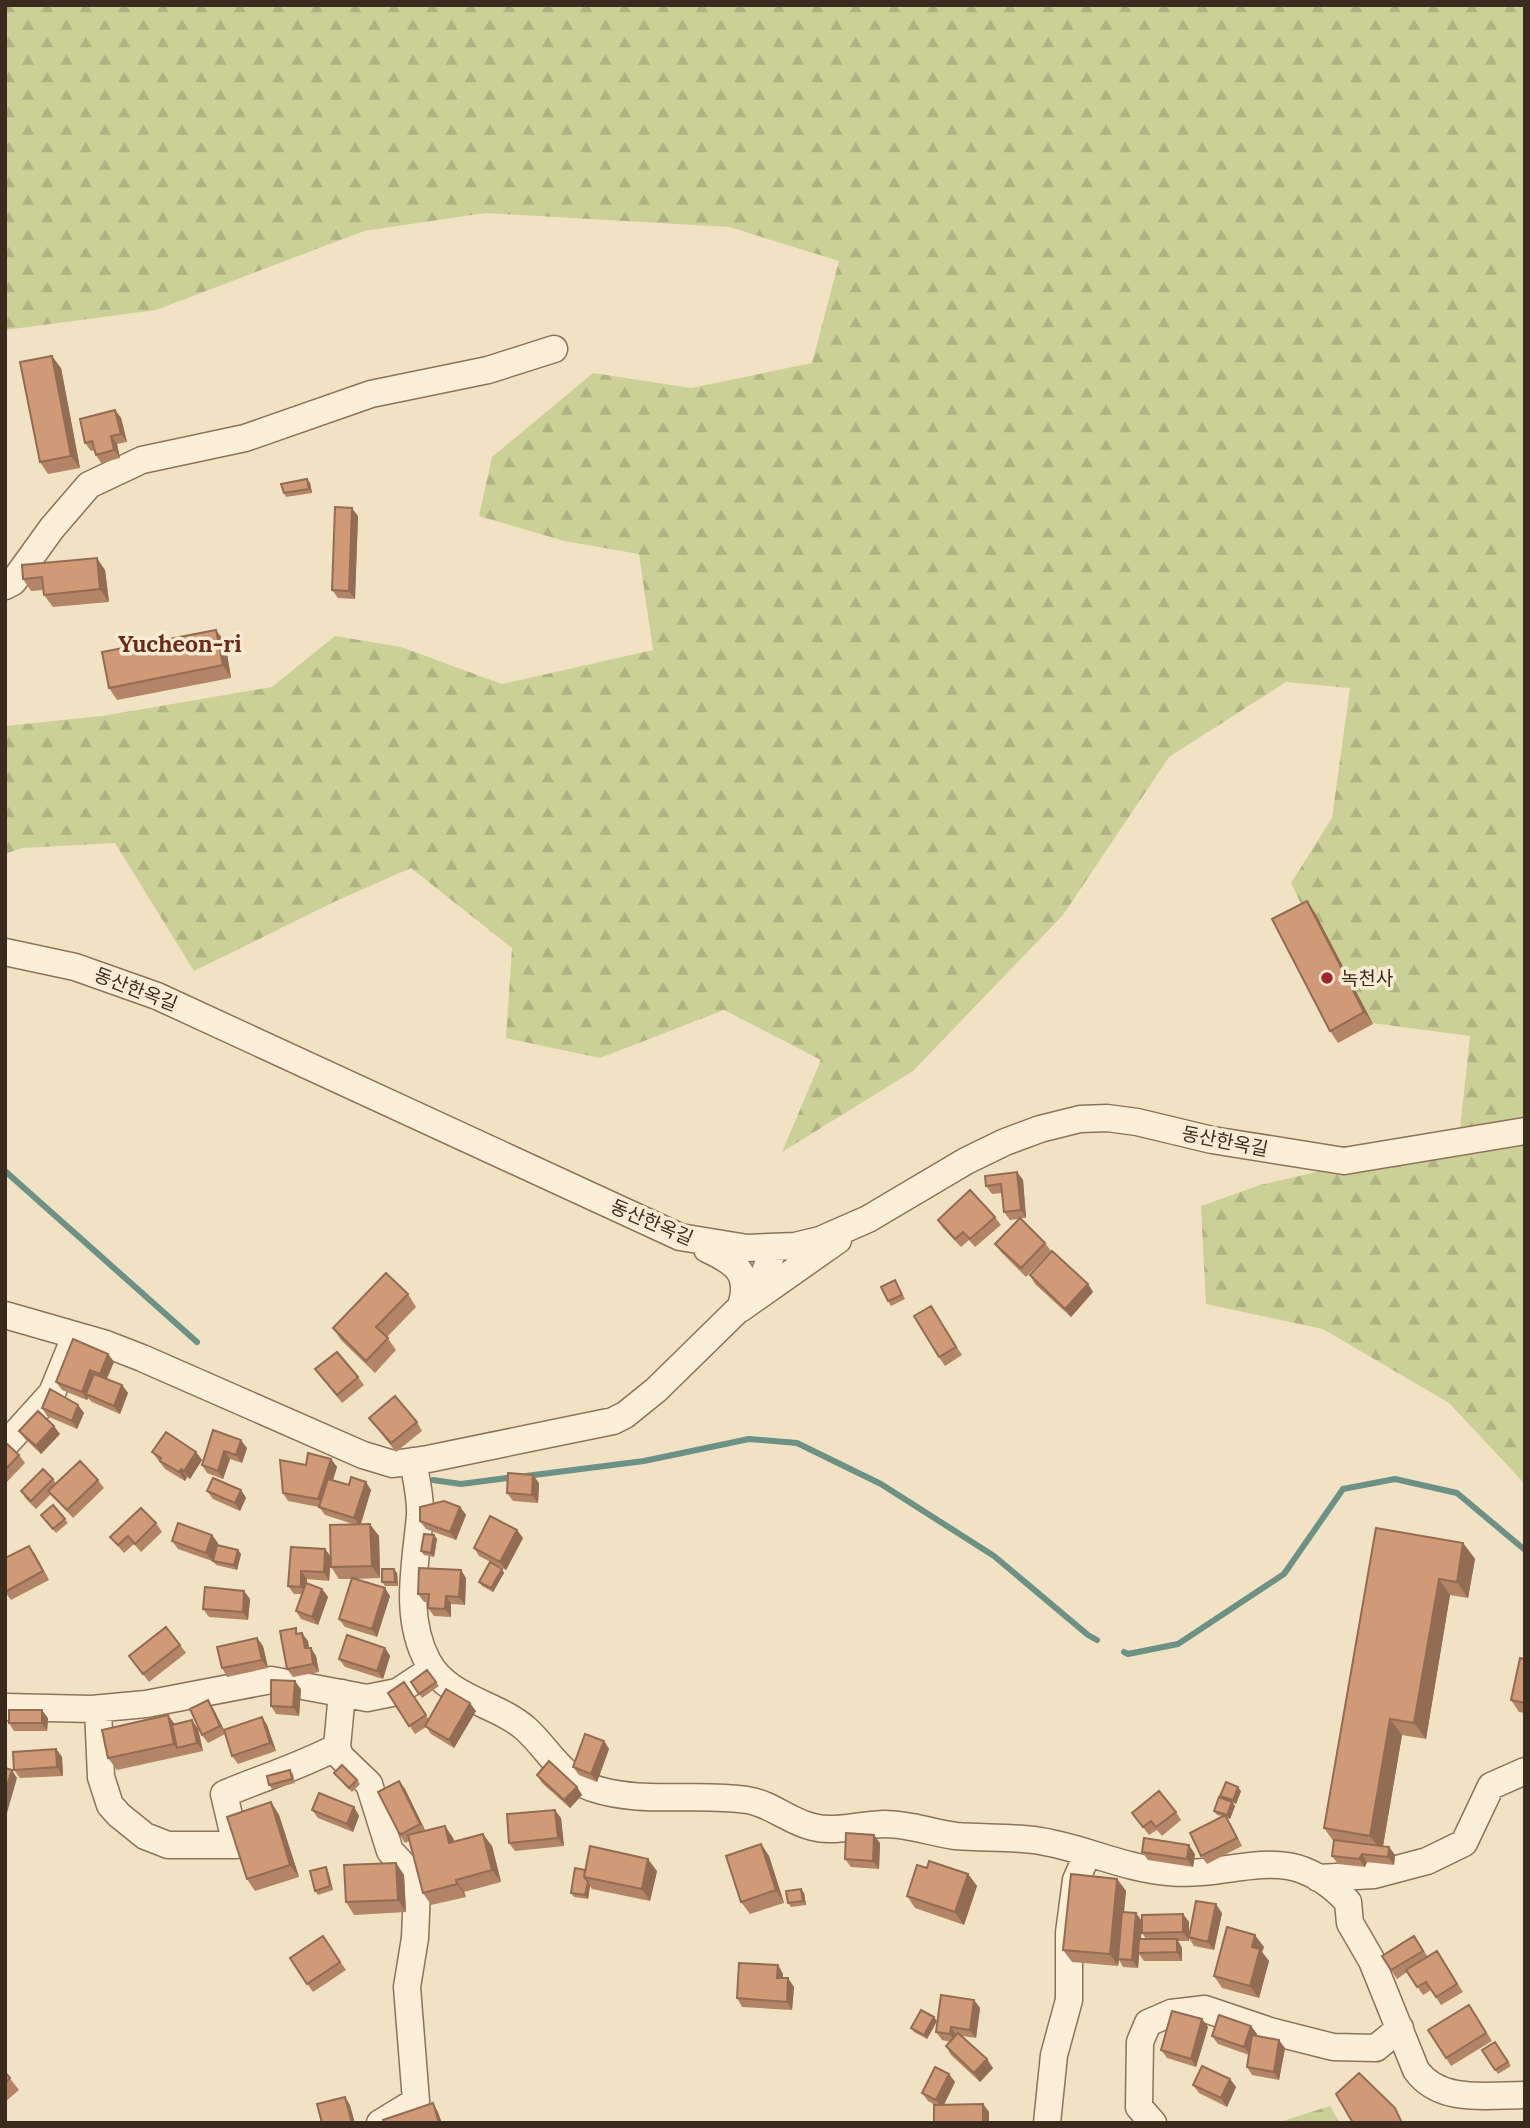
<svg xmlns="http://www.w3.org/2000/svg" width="1530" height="2128" font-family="Lora,'Noto Sans KR',serif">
<defs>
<pattern id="forest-firs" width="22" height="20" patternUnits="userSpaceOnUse" patternTransform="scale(1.75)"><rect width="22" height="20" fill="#cbd096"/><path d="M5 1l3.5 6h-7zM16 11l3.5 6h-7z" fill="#afb381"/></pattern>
</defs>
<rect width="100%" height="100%" fill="#f1e2c3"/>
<path fill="url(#forest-firs)" d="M5,5H1525V1484L1449,1403L1323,1329L1206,1304L1201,1206L1260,1185L1459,1139L1470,1036L1357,1021L1291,883L1332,818L1350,688L1286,682L1169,757L1063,915L913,1071L782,1152L821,1060L724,1010L600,1058L506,1038L512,948L411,868L336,901L194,971L115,843L22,848L5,854V726L102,716L272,687L335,636L401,647L502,684L653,650L639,554L564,541L479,516L492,457L593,373L691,388L812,363L839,261L729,227L485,213L364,231L156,310L5,330Z
M1330,2106L1340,2123H1277Z"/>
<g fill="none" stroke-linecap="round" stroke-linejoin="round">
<path stroke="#6c9287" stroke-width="6" d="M5,1171L197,1342
M526,1476L644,1461L749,1439L797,1443L881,1484L994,1556L1088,1635L1097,1640
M433,1480L461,1484L515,1477
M1124,1652L1128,1654L1178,1644L1284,1574L1343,1489L1395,1479L1457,1493L1525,1550"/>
<defs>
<path id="minor" d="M5,586L13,582L52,528L89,485L142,460L245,438L371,394L488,370L554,349
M5,952L75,967L157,996L680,1237L747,1248L795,1246L820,1240L868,1219L966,1161L1005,1142L1040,1129L1080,1119L1107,1118L1137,1122L1212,1140L1344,1161L1525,1131
M707,1249C737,1263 752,1274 740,1309L838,1240
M5,1315L106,1344L142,1358L363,1455L393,1464L428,1459L613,1421L625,1415L656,1390L758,1290L774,1248
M5,1445L52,1393L70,1349
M413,1461C416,1479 421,1497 420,1515C416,1563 403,1616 428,1662C448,1699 497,1703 526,1729C548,1749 562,1778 592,1788C643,1805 695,1792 747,1800C772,1804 790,1822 813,1827C835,1833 863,1824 885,1824C910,1824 932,1833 956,1836C982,1838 1008,1837 1034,1840C1080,1846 1121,1868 1168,1872C1240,1879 1286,1836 1348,1902L1350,1923L1372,1961L1416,2070C1440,2104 1487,2095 1525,2095
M342,1693L337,1747L340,1756L369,1784L390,1851L407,1869L417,1889L415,1938L407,1987L416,2101L380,2123
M5,1707L92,1709L146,1704L271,1680L367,1698L397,1692L432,1669
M98,1709L101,1777L110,1805L119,1815L145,1836L168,1845H236L224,1794C262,1778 301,1766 337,1747
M1318,1878L1374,1875L1427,1861L1464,1843L1491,1786L1525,1771
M1047,2123L1054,2055L1069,2000V1933L1076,1880L1088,1853
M1153,2123L1139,2107L1140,2042L1148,2023L1171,2013L1205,2009L1270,2031L1333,2047L1376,2048L1400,2028"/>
</defs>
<use href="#minor" stroke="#8c7359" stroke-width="29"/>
<use href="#minor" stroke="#fbefd7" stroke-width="26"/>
</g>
<path fill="#b48466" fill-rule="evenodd" d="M61,368L80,468L48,474L40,462Z
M115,410L121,418L127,442L117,444L120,458L101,463L96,455L95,450L91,451L85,443Z
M307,479L310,483L312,493L286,497L284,493Z
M358,516L355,599L338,598L332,590Z
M105,570L109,602L53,607L44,595V590L31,591L23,579Z
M225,642L231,678L117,700L109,688Z
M1307,901L1315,913L1373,1024L1338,1043L1330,1031Z
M1017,1172L1023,1180L1026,1218H1020L1045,1243L1051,1251L1026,1277L1001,1252L995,1244L1019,1219L1010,1220L1004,1212L1002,1193L992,1194L986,1186Z
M995,1217L1001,1225L975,1247L969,1240L961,1247L943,1228L938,1220Z
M1030,1275L1088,1284L1093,1292L1071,1317L1035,1284Z
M895,1280L905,1299L891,1306L888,1301Z
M408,1294L416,1307L387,1337L396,1350L375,1373L341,1340L333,1328Z
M931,1306L962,1355L945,1366L939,1357Z
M108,1354L114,1362L107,1379L122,1385L128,1393L120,1414L92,1402L88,1398L87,1400L62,1390L56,1382Z
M315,1369L358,1377L364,1385L342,1403Z
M78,1405L84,1413L77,1429L47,1416L42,1408Z
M369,1418L417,1422L422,1431L396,1452Z
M213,1430L247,1448L242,1463L230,1459L223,1479L207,1473L202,1465Z
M19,1431L60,1434L41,1454L25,1439Z
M5,1442L19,1455L25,1463L5,1484Z
M152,1452H196L202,1460L190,1479L187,1477L185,1481L165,1469Z
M331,1459L337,1467L333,1480L371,1490L361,1524L379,1536L380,1578L355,1579L390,1596L377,1637L345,1627L339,1619L352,1579H339L331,1567L353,1524L325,1515L319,1507L288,1501L283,1493L306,1465Z
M53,1479L56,1484L98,1480L104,1488L73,1518L51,1494L36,1509L26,1499L21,1491Z
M539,1483L538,1503L513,1501L507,1493Z
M241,1490L246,1498L240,1511L213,1499L207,1491Z
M53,1505L68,1523L56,1533L41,1515Z
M460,1507L466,1515L456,1540L426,1529L420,1521Z
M156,1523L162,1532L141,1552L134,1544L124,1553L110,1537Z
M1376,1528L1463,1543L1475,1559L1468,1598L1450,1595L1426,1739L1402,1735L1383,1846L1389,1847L1395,1855L1394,1865L1367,1862L1365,1867L1338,1864L1332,1856L1334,1842L1324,1828Z
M517,1530L523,1538L506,1570L479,1556L474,1548Z
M434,1535L437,1539L434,1557L424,1555L421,1551Z
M172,1541L218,1543L217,1545L238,1550L241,1554L237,1570L216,1565L213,1561L215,1551L212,1561L178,1549Z
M29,1546L49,1580L11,1600L5,1592Z
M291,1547L325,1549L331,1557L329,1581L307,1579V1583L322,1589L328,1597L318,1625L301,1619L296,1611L302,1594H294L288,1586Z
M502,1569L504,1573L493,1592L482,1586L479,1582Z
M397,1573L398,1586H385L382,1582Z
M466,1578L465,1605L451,1604V1617L434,1616L428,1608V1602H424L418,1594Z
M244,1591L250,1599L248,1620L209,1617L203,1609Z
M299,1634L308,1641L309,1648L316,1656L319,1672L293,1677L287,1669Z
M257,1638L263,1646L268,1668L227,1677L222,1668Z
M180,1645L186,1653L149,1682L129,1656Z
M385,1648L390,1656L383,1679L345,1667L339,1659Z
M1525,1659V1713L1519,1712L1511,1700Z
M427,1670L439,1686L422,1698L411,1682Z
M404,1682L429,1720L476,1711L454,1748L431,1734L426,1727L415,1734L388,1693Z
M301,1689L299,1716L276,1714L271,1706Z
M213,1708L224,1730L262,1717L267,1725L276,1751L238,1764L232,1756L225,1734L208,1743L202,1735Z
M48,1718L47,1731H14L9,1723Z
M192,1720L198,1729L203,1751L117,1770L108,1758L174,1724Z
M604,1741L609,1749L597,1782L579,1775L573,1767Z
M56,1749L62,1757L63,1776L20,1778L14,1770Z
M290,1770L293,1774L295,1783L272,1789L269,1785Z
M334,1773L357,1780L360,1784L352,1792Z
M537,1775L577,1787L582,1795L570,1808L542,1783Z
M399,1781L405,1789L425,1831L445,1826L453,1838L454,1841L492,1846L501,1882L464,1892L466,1897L431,1905L423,1893L409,1841L405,1843L400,1835Z
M1241,1791L1236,1804L1233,1803L1235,1806L1230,1819L1227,1818L1242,1846L1207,1864L1201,1856L1222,1816L1217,1815L1214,1811L1222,1798L1220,1796Z
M271,1802L279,1815L299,1877L255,1891L247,1879Z
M354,1807L359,1816L353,1832L318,1818L312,1810Z
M1176,1812L1181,1820L1162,1836L1157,1830L1149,1835L1132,1813Z
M561,1818L564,1846L515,1851L509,1843Z
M880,1843L879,1869L851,1867L845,1859Z
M761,1844L769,1856L784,1903L750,1914L741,1902Z
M1142,1852L1195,1854L1193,1867L1148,1860Z
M396,1863L404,1875L406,1912L354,1915L346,1902Z
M326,1867L328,1871L333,1890L318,1895L315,1891Z
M927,1868L968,1874L977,1886L964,1925L915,1908L907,1896Z
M585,1870L657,1871L650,1901L592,1889L590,1886L588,1899L574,1897L571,1893Z
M1117,1879L1126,1891L1124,1912L1142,1921L1183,1914L1189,1922V1935L1222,1913L1214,1950L1194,1946L1189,1938V1941H1178L1182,1948V1961H1144L1139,1954L1138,1968L1123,1967L1119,1960L1118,1966L1072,1962L1063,1950ZM1142,1926V1933L1146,1939H1141Z
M804,1893L806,1905L791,1907L788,1903Z
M323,1936L346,1970L313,1992L290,1958Z
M1414,1936L1428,1957L1437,1951L1463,1992L1441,2005L1431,1990L1423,1995L1407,1972L1397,1979L1391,1970Z
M1264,1947L1262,1952L1269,1961L1259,1998L1222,1988L1214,1976Z
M778,1965L783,1974V1978L794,1987L792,2010L742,2007L737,1998Z
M974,2000L980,2008L976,2038L962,2036L993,2068L980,2082L951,2055L946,2046L950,2042L942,2040L936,2032Z
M1475,2013L1492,2041L1451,2066L1446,2058Z
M1202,2019L1208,2027L1196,2067L1167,2058L1161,2050Z
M937,2021L927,2039L914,2032L911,2028Z
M1251,2026L1257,2034L1256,2036L1285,2048L1279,2080L1252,2075L1247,2067L1249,2055L1218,2044L1212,2036Z
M1495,2042L1511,2066L1498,2074L1482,2050Z
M5,2072L19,2090L5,2102Z
M949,2074L955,2082L944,2105L983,2104L989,2112L935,2105L928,2101L922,2093Z
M1230,2079L1236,2087L1227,2107L1199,2093L1193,2085Z"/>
<path fill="#926c53" d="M52,356L61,368L80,468L71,456Z
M115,410L121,418L127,442L121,434Z
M111,436L117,444L120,458L114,450Z
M307,479L310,483L312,493L309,489Z
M352,508L358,516L355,599L349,591Z
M97,558L105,570L109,602L100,589Z
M216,630L225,642L231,678L223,665Z
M1307,901L1315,913L1373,1024L1364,1012Z
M1017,1172L1023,1180L1026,1218L1021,1210Z
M1088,1284L1093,1292L1071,1317L1065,1309Z
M108,1354L114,1362L105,1382L100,1374Z
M90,1370L96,1379L86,1394L88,1398L87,1400L82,1392Z
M122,1385L128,1393L120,1414L114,1406Z
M78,1405L84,1413L77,1429L72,1421Z
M54,1426L60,1434L41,1454L36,1446Z
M241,1440L247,1448L242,1463L236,1455Z
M224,1451L230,1459L223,1479L218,1471Z
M196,1452L202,1460L190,1479L184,1471Z
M331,1459L337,1467L324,1507L318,1499Z
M181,1469L187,1477L185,1481L179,1472Z
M533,1475L539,1483L538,1503L532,1495Z
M366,1482L371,1490L360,1526L354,1518Z
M241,1490L246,1498L240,1511L235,1503Z
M460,1507L466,1515L456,1540L450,1532Z
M370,1524L379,1536L380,1578L372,1566Z
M517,1530L523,1538L506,1570L500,1562Z
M212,1535L218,1543L212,1561L206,1553Z
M434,1535L437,1539L434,1557L431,1553Z
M1463,1543L1475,1559L1468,1598L1457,1582Z
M29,1546L35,1554L49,1580L43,1571Z
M325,1549L331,1557L329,1581L324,1572Z
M238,1550L241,1554L237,1570L234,1565Z
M394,1569L397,1573L398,1586L395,1582Z
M502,1569L504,1573L493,1592L491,1588Z
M461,1570L466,1578L465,1605L459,1597Z
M301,1571L307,1579L306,1595L301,1587Z
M1439,1579L1450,1595L1426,1739L1414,1723Z
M385,1588L390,1596L377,1637L372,1629Z
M322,1589L328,1597L318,1625L312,1617Z
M244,1591L250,1599L248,1620L243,1612Z
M446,1596L451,1604V1617L445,1609Z
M302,1633L308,1641L310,1657L305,1648Z
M257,1638L263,1646L268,1668L262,1660Z
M311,1648L316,1656L319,1672L313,1664Z
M385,1648L390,1656L383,1679L377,1671Z
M295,1681L301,1689L299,1716L293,1707Z
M208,1700L213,1708L226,1734L220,1726Z
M470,1703L476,1711L454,1748L449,1740Z
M42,1710L48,1718L47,1731L42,1723Z
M168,1715L177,1727V1748L174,1744Z
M262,1717L267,1725L276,1751L270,1743Z
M1390,1719L1402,1735L1382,1852L1370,1836Z
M192,1720L198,1729L203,1751L197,1743Z
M604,1741L609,1749L597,1782L591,1774Z
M56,1749L62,1757L63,1776L57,1767Z
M12,1770L17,1778L5,1820V1792Z
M399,1781L405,1789L426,1832L420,1824Z
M577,1787L582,1795L570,1808L564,1800Z
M1238,1787L1241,1791L1236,1804L1233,1800Z
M271,1802L279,1815L299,1877L290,1865Z
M1232,1802L1235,1806L1230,1819L1227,1815Z
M354,1807L359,1816L353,1832L347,1824Z
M555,1810L561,1818L564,1846L558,1838Z
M1225,1815L1230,1823L1242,1846L1237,1838Z
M445,1826L453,1838L458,1855L449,1843Z
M483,1834L492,1846L501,1882L492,1870Z
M874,1835L880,1843L879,1869L873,1861Z
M761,1844L769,1856L784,1903L776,1890Z
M1189,1845L1195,1854L1193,1867L1187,1859Z
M1389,1847L1395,1855L1394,1865L1388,1857Z
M1362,1854L1367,1862L1365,1867L1359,1859Z
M648,1859L657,1871L650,1901L642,1889Z
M396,1863L404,1875L406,1912L398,1900Z
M326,1867L328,1871L333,1890L330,1886Z
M968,1874L977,1886L964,1925L955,1912Z
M1117,1879L1126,1891L1119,1959H1118L1119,1960L1118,1966L1110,1954Z
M456,1880L464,1892L466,1897L457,1884Z
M588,1882L590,1886L588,1899L585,1895Z
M801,1889L804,1893L806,1905L803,1901Z
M1216,1904L1222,1913L1214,1950L1208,1942Z
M1136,1913L1142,1921L1138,1968L1132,1960Z
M1183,1914L1189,1922V1941L1183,1932Z
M1255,1935L1264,1947L1262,1952L1269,1961L1259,1998L1250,1986L1252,1947Z
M1177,1939L1182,1948V1961L1177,1952Z
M778,1965L783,1974V1986L777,1978Z
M788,1978L794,1987L792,2010L787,2002Z
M974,2000L980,2008L976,2038L970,2030Z
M934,2017L937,2021L927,2039L924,2035Z
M1202,2019L1208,2027L1196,2067L1191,2059Z
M1251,2026L1257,2034L1250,2055L1244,2047Z
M951,2027L956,2035L955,2042L950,2034Z
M1279,2040L1285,2048L1279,2080L1274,2072Z
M987,2059L993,2068L980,2082L974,2073Z
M949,2074L955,2082L942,2108L936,2100Z
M1230,2079L1236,2087L1227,2107L1221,2098Z
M345,2097L350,2105L355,2123H352Z
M433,2103L438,2112L442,2123H439Z
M983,2104L989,2112V2123H983Z"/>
<path fill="#d19a77" stroke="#926c53" stroke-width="2" d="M52,356L71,456L40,462L20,362Z
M115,410L121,434L111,436L114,450L96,455L92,441L85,443L80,419Z
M307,479L309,489L284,493L281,484Z
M335,507L352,508L349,591L332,590Z
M97,558L100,589L44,595L42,577L23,579L22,565Z
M216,630L223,665L109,688L102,652Z
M1307,901L1364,1012L1330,1031L1272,919Z
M1017,1172L1021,1210L1004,1212L1001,1184L986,1186L985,1176Z
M970,1190L995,1217L970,1239L963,1232L955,1239L938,1220Z
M1020,1218L1045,1243L1021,1268L995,1244Z
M1052,1251L1088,1284L1065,1309L1030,1275Z
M386,1273L408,1294L376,1327L388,1338L366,1361L333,1328Z
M895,1280L902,1295L888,1301L881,1287Z
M931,1306L956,1347L939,1357L914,1316Z
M73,1339L108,1354L100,1374L90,1370L82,1392L56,1382Z
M337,1352L358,1377L337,1395L315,1369Z
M94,1374L122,1385L114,1406L86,1394Z
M50,1389L78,1405L72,1421L42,1408Z
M395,1396L417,1422L391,1443L369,1418Z
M38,1411L54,1426L36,1446L19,1431Z
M213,1430L241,1440L236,1455L224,1451L218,1471L202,1465Z
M166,1432L196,1452L184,1471L181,1469L179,1472L160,1461L161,1458L152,1452Z
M5,1442L19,1455L5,1470Z
M308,1453L331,1459L318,1499L283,1493L280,1460L306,1465Z
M80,1461L98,1480L67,1510L48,1491Z
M43,1469L53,1479L31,1501L21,1491Z
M508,1473L533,1475L532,1495L507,1493Z
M351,1477L366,1482L354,1518L319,1507L328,1479L349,1485Z
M213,1478L241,1490L235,1503L207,1491Z
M444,1501L460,1507L450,1532L420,1521V1507Z
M53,1505L65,1519L53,1529L41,1515Z
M141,1508L156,1523L135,1544L128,1536L118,1545L110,1537Z
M490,1516L517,1530L500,1562L474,1548Z
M178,1523L212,1535L206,1553L172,1541Z
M370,1524L372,1566L331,1567L330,1525Z
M1376,1528L1463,1543L1457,1582L1439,1579L1414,1723L1390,1719L1370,1836L1324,1828Z
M424,1534L434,1535L431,1553L421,1551Z
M217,1545L238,1550L234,1565L213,1561Z
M29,1546L43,1571L5,1592V1558Z
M291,1547L325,1549L324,1572L301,1571V1587L288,1586Z
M490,1562L502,1569L491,1588L479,1582Z
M419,1568L461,1570L459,1597L446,1596L445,1609L428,1608L429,1594H418Z
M382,1569H394L395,1582H382Z
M352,1578L385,1588L372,1629L339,1619Z
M306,1583L322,1589L312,1617L296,1611Z
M205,1587L244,1591L243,1612L203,1609Z
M166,1627L180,1645L143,1674L129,1656Z
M296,1628V1634L302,1633L305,1648H311L313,1664L287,1669L280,1631Z
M347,1635L385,1648L377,1671L339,1659Z
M257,1638L262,1660L222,1668L217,1647Z
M1520,1658L1525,1659V1703L1511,1700Z
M427,1670L436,1682L419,1694L411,1682Z
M271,1680L295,1681L293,1707L271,1706Z
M404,1682L426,1715L409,1726L388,1693Z
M446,1689L470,1703L449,1740L425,1726Z
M208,1700L220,1726L202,1735L190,1709Z
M9,1710H42V1723H9Z
M168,1715L174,1744L108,1758L102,1730Z
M262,1717L270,1743L232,1756L224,1730Z
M192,1720L197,1743L177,1748L172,1725Z
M585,1734L604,1741L591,1774L573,1767Z
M56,1749L57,1767L14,1770L13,1752Z
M549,1761L577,1787L564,1800L537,1775Z
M342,1765L357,1780L349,1788L334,1773Z
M5,1768L12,1770L5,1792Z
M290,1770L292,1779L269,1785L267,1776Z
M399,1781L420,1824L400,1835L378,1792Z
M1226,1782L1238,1787L1233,1800L1220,1796Z
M1159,1791L1176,1812L1156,1827L1151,1821L1143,1827L1132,1813Z
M319,1793L354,1807L347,1824L312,1810Z
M1219,1797L1232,1802L1227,1815L1214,1811Z
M271,1802L290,1865L247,1879L227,1817Z
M555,1810L558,1838L509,1843L507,1814Z
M1225,1815L1237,1838L1201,1856L1190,1833Z
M445,1826L449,1843L483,1834L492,1870L456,1880L457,1884L423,1893L408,1835Z
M846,1833L874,1835L873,1861L845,1859Z
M1144,1838L1189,1845L1187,1859L1142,1852Z
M1334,1840L1389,1847L1388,1857L1362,1854L1359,1859L1332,1856Z
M761,1844L776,1890L741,1902L726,1856Z
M590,1846L648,1859L642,1889L584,1877Z
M929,1861L968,1874L955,1912L907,1896L917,1865L927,1868Z
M396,1863L398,1900L346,1902L344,1865Z
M326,1867L330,1886L315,1891L310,1871Z
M575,1868L585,1870L584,1877L588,1882L585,1895L571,1893Z
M1071,1874L1117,1879L1110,1954L1063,1950Z
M801,1889L803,1901L788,1903L786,1891Z
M1196,1901L1216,1904L1208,1942L1189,1937Z
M1122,1912L1136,1913L1132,1960L1118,1959Z
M1183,1914V1932L1142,1933V1915Z
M1227,1927L1255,1935L1252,1947L1260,1949L1250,1986L1214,1976Z
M323,1936L340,1962L307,1984L290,1958Z
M1414,1936L1423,1951L1391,1970L1382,1956Z
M1139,1939H1177V1952L1138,1953Z
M1437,1951L1457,1984L1436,1997L1426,1982L1417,1987L1406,1970Z
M739,1963L778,1965L777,1978H788L787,2002L737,1998Z
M941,1995L974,2000L970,2030L951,2027L950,2034L936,2032Z
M1469,2005L1486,2033L1446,2058L1428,2030Z
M921,2010L934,2017L924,2035L911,2028Z
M1172,2011L1202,2019L1191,2059L1161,2050Z
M1219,2015L1251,2026L1244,2047L1212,2036Z
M958,2033L987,2059L974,2073L946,2046Z
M1252,2035L1279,2040L1274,2072L1247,2067Z
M1495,2042L1508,2062L1495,2070L1482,2050Z
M1202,2066L1230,2079L1221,2098L1193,2085Z
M935,2067L949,2074L936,2100L922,2093Z
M5,2072L10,2078L5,2083Z
M1359,2073L1395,2108L1402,2123H1353L1336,2094Z
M345,2097L352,2123H322L317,2104Z
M433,2103L439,2123H384L383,2120Z
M983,2104V2123H934V2105Z"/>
<circle fill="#9f252a" stroke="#f7ecd3" stroke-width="2.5" cx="1327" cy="978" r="7"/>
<g text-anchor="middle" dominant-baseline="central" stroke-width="7" stroke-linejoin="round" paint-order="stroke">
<g font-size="19" fill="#3b2b1e" stroke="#f7ecd3" text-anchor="start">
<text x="1341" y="978">녹천사</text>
</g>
<g font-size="19" fill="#3b2b1e" stroke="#f7ecd3">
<text transform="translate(136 989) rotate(21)">동산한옥길</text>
<text transform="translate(1225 1141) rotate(11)">동산한옥길</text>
<text transform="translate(652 1222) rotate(23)">동산한옥길</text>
</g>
<g font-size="23" font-weight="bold" fill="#6a291b" stroke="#f7ecd3">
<text x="180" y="643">Yucheon-ri</text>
</g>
</g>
<rect width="1530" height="2128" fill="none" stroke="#3b2b1e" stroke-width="14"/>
</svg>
